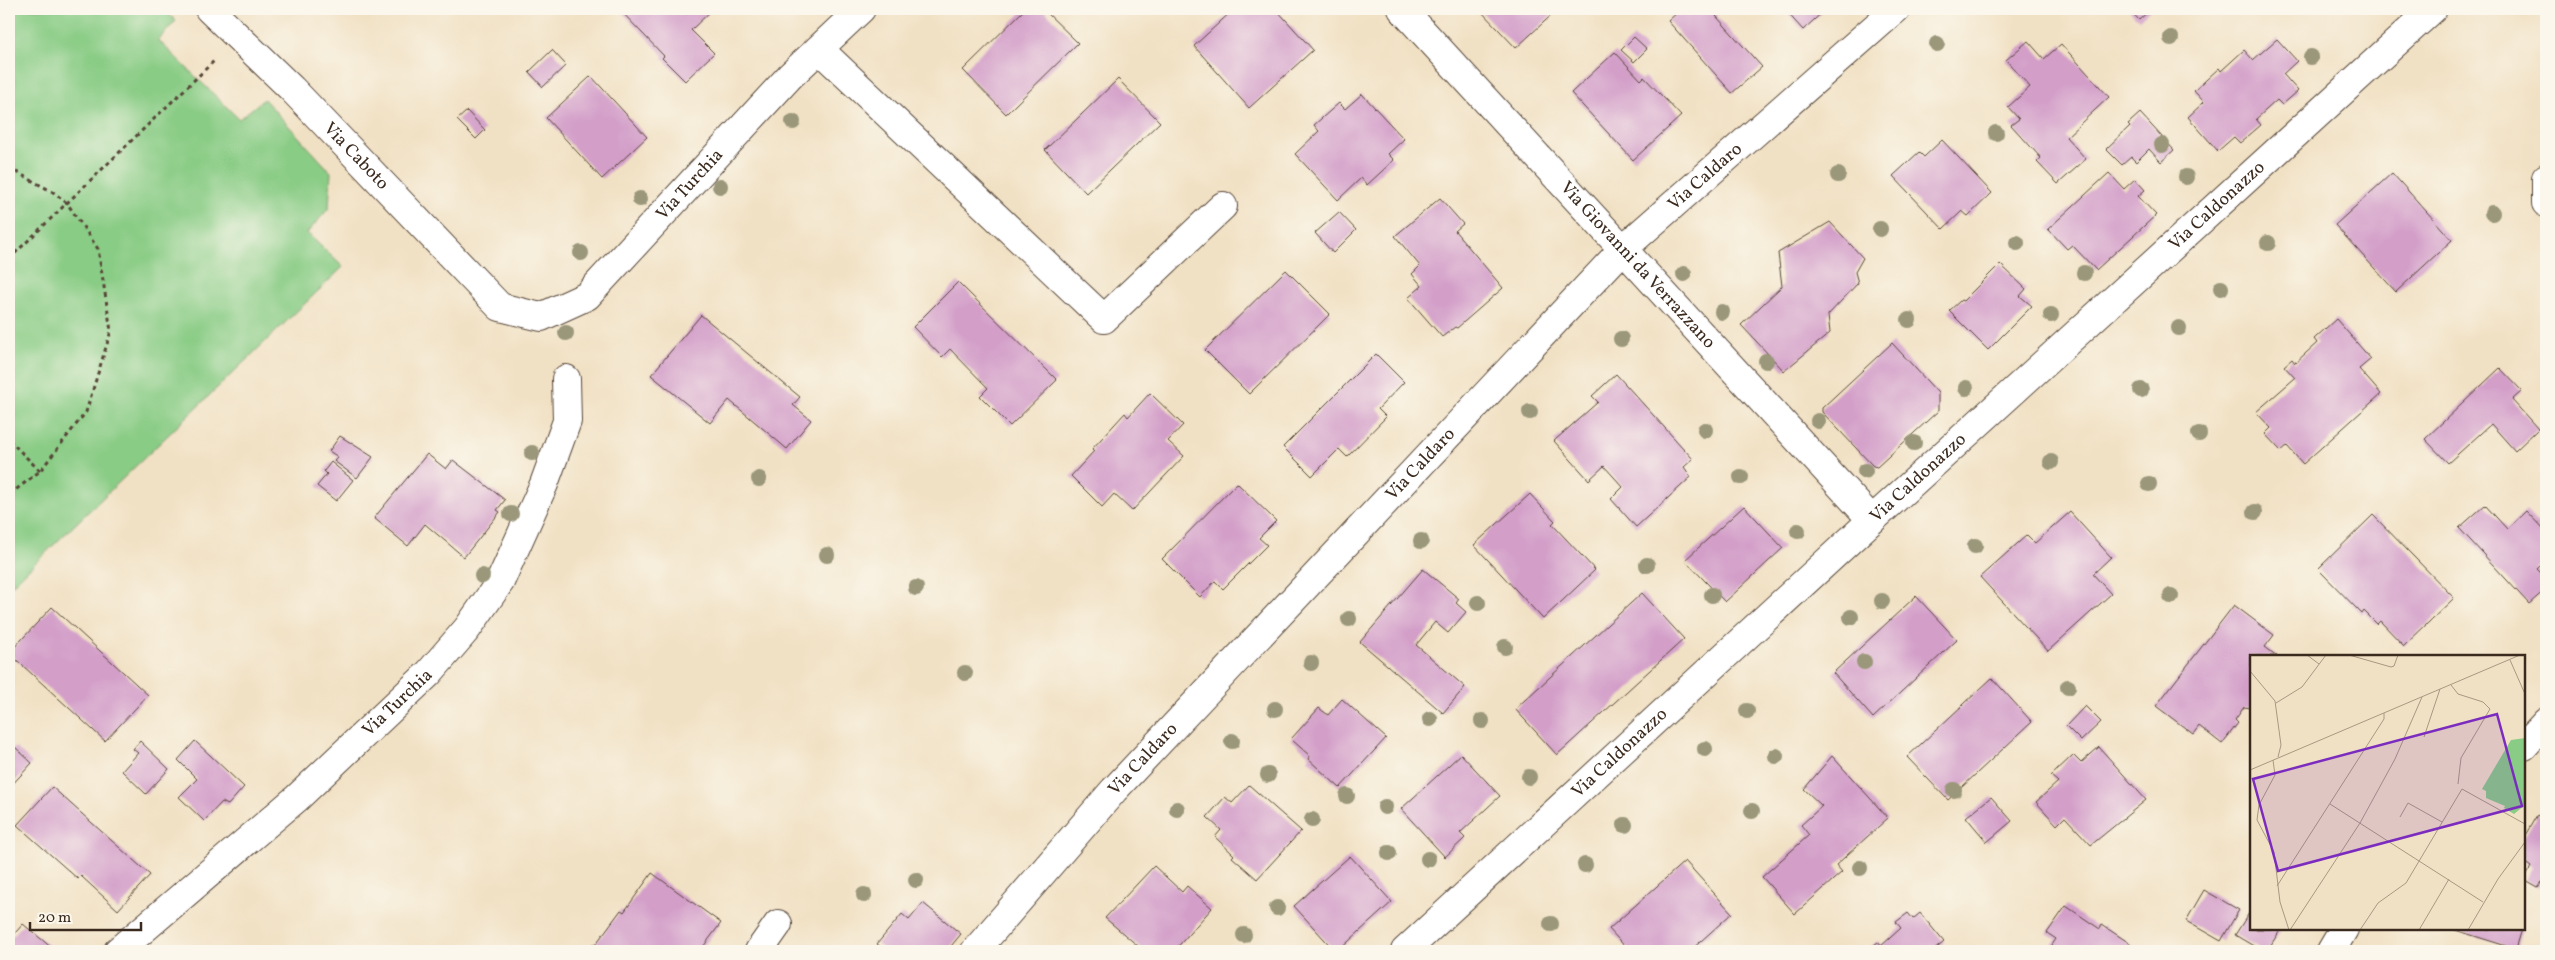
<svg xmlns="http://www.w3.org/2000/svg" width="2555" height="960" font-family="Vollkorn,serif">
<rect width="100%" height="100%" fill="#fbf7ec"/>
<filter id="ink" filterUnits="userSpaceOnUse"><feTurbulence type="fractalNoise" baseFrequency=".02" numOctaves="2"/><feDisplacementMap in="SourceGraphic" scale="10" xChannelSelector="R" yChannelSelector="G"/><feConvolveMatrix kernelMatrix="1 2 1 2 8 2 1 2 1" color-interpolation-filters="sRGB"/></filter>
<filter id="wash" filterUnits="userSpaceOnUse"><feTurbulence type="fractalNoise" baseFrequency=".0096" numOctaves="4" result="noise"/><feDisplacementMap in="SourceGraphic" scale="20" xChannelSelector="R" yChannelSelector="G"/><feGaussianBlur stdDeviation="1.12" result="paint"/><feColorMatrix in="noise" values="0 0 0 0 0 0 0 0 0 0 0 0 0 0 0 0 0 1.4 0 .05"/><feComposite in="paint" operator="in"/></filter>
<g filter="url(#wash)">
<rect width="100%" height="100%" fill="#f1e1c4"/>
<path fill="#89cc85" stroke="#627b52" d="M9,9H164L176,21L158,40L239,119L264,99L331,172L329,208L307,233L343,267L9,588Z"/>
<g id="blocks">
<path fill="#d39fc9" d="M619,9H713L691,30L714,53L685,81L662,58L664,56Z
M1025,9H1043L1078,43L1006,114L963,70Z
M1234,9H1276L1313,50L1249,108L1194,46Z
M1479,9H1558L1516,48Z
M1681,9H1724L1716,16L1762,67L1732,93L1668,21Z
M1784,9H1826L1803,30Z
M2129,9H2151L2139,20Z
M1634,37L1647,49L1634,62L1621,50Z
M2277,39L2297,61L2283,74L2298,91L2282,105L2277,100L2256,119L2261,125L2240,143L2234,137L2218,151L2188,117L2204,102L2194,91L2219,68L2221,71L2244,50L2253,60Z
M2028,41L2044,59L2061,44L2109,97L2066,137L2086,159L2058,184L2037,162L2041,158L2011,125L2019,119L2008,107L2030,87L2006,60Z
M552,50L566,65L543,87L529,72Z
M1615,52L1641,80L1644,77L1681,116L1633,160L1571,93Z
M591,76L647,137L602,179L546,118Z
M1118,79L1160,122L1086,193L1045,150Z
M1362,94L1404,139L1388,154L1394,160L1367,185L1361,178L1338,200L1295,154L1319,131L1314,125L1339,103L1345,109Z
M467,111L485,130L476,139L457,120Z
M2140,113L2174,150L2161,162L2149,149L2136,162L2131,157L2122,165L2106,149L2130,126L2128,124Z
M1942,140L1992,193L1968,216L1962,211L1943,229L1893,176L1919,152L1924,157Z
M2109,173L2124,189L2135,179L2145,190L2138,196L2156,215L2096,270L2072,245L2067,249L2048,229Z
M2392,173L2452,240L2396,292L2335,225Z
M1440,198L1463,224L1455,231L1503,288L1457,328L1455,327L1442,337L1408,298L1422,286L1412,274L1420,266L1395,236Z
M1339,212L1356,230L1333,253L1315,233Z
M1830,222L1863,258L1855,272L1858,283L1828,315L1830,333L1784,371L1741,325L1782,286L1778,253Z
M2000,264L2026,289L2020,296L2032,306L1988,350L1949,311L1961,300L1963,301Z
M1286,270L1330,314L1249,394L1205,350Z
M958,282L1057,380L1010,426L980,396L988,388L950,349L942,357L913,327Z
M701,315L800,397L793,405L811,420L787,449L729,400L710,423L651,375Z
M2336,319L2371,359L2359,369L2381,394L2303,464L2287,446L2281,451L2265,434L2271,428L2256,412L2295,378L2284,366L2292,359L2295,363L2317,343L2314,339Z
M1892,343L1938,393V411L1877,467L1873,466L1822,412V408Z
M1376,354L1404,382L1378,409L1386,417L1347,457L1339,449L1312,476L1283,447Z
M2500,368L2522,391L2512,400L2538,429L2515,451L2491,424L2448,463L2425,439Z
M1616,374L1693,459L1684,467L1691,477L1636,527L1611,499L1623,487L1604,466L1589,480L1554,441L1598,402L1592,396Z
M1150,393L1183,425L1168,441L1184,456L1132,511L1114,494L1102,507L1071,476L1094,451L1092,449L1125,413L1128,417Z
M340,436L373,457L357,478L334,461L338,457L329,451Z
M427,454L446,469L453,460L505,500L497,510L500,512L464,557L425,524L408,546L374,518Z
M331,462L353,480L336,501L317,486L327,474L324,471Z
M1237,483L1276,521L1259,538L1267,545L1223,589L1215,581L1200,597L1162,559Z
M1530,494L1555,521L1552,524L1595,570L1543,619L1474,545Z
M2485,505L2507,529L2526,511L2546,532V560L2537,569L2546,578V589L2529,604L2459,528Z
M1744,506L1783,548L1725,602L1685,560Z
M2070,512L2111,557L2093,574L2111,594L2048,651L1980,577L2027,535L2035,543Z
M2373,515L2454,598L2404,646L2380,621L2377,624L2364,611L2362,614L2318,569Z
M1423,569L1459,599L1456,603L1466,612L1448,633L1435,622L1416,645L1465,687L1443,713L1360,642Z
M1642,593L1684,639L1557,755L1515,709Z
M1916,596L1957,640L1873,718L1833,673Z
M2234,605L2274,635L2265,647L2277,656H2251V708L2244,707L2235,720L2238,723L2222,744L2199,726L2193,734L2156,706Z
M52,607L148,695L105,741L9,653Z
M1992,678L2032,722L1948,800L1907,757Z
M1342,699L1386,738L1340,788L1308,759L1310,756L1291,739L1319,708L1328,715Z
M2085,706L2101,722L2081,741L2066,726Z
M140,741L169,769L146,794L122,771L138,753L133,749Z
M195,741L244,787L228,805L222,802L204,821L179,797L197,779L178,760Z
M15,747L32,763L9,788V753Z
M2099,747L2146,800L2091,845L2065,817L2057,825L2036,802L2058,782L2051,776L2073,755L2081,763Z
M1461,754L1500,796L1460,833L1465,838L1445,857L1401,809Z
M1832,756L1888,818L1836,865L1842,872L1795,914L1762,877L1809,835L1801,825L1822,806L1804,789Z
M1249,785L1301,831L1257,879L1232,857L1234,855L1215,837L1221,830L1207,817L1225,797L1232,803Z
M52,787L150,875L118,910L81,876L78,879L17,825Z
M1991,797L2012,821L1987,842L1966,817Z
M2537,815L2546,821V877L2538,887L2524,879L2531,867L2524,862V837Z
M1350,856L1392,902L1338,951H1335L1294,906Z
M1685,861L1732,913L1690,951H1629L1609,929Z
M1154,866L1182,892L1187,886L1212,908L1174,951H1144L1105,918Z
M652,873L721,923L700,951H587L593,943L595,945L621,910L624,912Z
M2204,890L2239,910L2221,941L2186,921Z
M923,903L961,934L947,951H886L877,944L902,914L909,920Z
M2066,906L2100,929L2102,925L2131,944L2127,951H2048L2056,939L2047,933Z
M2251,910V929H2281L2267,951H2262L2235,935Z
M1908,913L1913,919L1920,913L1944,942L1933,951H1866L1878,942L1881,946L1901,928L1896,922Z
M23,924L46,943L55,951H9V940Z
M2452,929H2522L2516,949Z"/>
</g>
</g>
<g filter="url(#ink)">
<use href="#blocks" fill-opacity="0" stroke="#564537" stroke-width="1"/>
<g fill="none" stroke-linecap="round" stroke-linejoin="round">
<defs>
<g id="minor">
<path id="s1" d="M209,9L292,89L500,307L541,317L587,296L790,76L861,9"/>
<path id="s2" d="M1402,9L1872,520"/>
<path d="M819,49L1104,319L1223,206"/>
<path d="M2546,178V203"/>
<path d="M2524,746L2546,722"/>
<path id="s3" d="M118,951L297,798L429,673L467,629L500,582L544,484L567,421L566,379"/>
<path d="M759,951L778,924"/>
<path id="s4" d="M975,951L1114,790L1624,248L1896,9"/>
<path id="s5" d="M1405,951L1872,520L2433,9"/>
<path d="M2331,951L2344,929"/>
</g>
</defs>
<use href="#minor" stroke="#564537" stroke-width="30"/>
<path stroke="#564537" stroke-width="3" stroke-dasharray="4 4" stroke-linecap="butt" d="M9,168L53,192L67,203L98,249L111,331L86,412L40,471L9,495
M9,259L214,61
M9,440L40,471"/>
<use href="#minor" stroke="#fff" stroke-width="28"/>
</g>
<g fill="#9a977a">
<circle cx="2171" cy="38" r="8"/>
<circle cx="1937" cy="44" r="8"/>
<circle cx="2311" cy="57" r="8"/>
<circle cx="793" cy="122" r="8"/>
<circle cx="1996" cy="133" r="8"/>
<circle cx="2162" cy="145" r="8"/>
<circle cx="1838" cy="175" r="8"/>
<circle cx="2186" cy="177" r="8"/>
<circle cx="720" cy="186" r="8"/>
<circle cx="640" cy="199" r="8"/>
<circle cx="2492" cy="213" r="8"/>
<circle cx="1880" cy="229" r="8"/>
<circle cx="2017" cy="243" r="8"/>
<circle cx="2268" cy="243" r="8"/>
<circle cx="581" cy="253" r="8"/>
<circle cx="2084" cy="273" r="8"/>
<circle cx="1684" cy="274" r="8"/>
<circle cx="2221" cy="288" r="8"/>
<circle cx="1722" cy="312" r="8"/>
<circle cx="2051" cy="315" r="8"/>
<circle cx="1909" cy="320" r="8"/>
<circle cx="2179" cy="328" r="8"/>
<circle cx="566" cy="333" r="8"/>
<circle cx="1621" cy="339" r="8"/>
<circle cx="1766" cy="361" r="8"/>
<circle cx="1966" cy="388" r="8"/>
<circle cx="2141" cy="390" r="8"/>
<circle cx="1530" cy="412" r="8"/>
<circle cx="1818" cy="421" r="8"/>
<circle cx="1705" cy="430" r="8"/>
<circle cx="2199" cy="434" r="8"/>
<circle cx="1914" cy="443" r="8"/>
<circle cx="532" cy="453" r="8"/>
<circle cx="2051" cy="462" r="8"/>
<circle cx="1865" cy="471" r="8"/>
<circle cx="1741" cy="477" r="8"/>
<circle cx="759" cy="479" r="8"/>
<circle cx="2149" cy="484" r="8"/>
<circle cx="2255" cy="512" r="8"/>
<circle cx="511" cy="514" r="8"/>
<circle cx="1798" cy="531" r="8"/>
<circle cx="1421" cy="541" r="8"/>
<circle cx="1975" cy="546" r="8"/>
<circle cx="827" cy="555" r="8"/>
<circle cx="1647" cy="565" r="8"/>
<circle cx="482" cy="576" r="8"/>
<circle cx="916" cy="588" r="8"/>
<circle cx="1712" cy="595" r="8"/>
<circle cx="2171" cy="596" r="8"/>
<circle cx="1882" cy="601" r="8"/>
<circle cx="1478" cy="603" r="8"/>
<circle cx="1851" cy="617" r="8"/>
<circle cx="1349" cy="619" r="8"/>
<circle cx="1505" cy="647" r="8"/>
<circle cx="1864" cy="662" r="8"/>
<circle cx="1311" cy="663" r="8"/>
<circle cx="965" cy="673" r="8"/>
<circle cx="2068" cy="687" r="8"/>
<circle cx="1275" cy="709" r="8"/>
<circle cx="1747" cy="711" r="8"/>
<circle cx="1430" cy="719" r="8"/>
<circle cx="1482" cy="721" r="8"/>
<circle cx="1232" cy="741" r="8"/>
<circle cx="1705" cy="749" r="8"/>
<circle cx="1776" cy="756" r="8"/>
<circle cx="1268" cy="775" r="8"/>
<circle cx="1529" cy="777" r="8"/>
<circle cx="1954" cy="790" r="8"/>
<circle cx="1347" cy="796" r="8"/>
<circle cx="1385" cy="807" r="8"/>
<circle cx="1177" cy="809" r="8"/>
<circle cx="1752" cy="811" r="8"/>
<circle cx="1312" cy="820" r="8"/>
<circle cx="1625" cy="825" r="8"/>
<circle cx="1389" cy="853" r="8"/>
<circle cx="1428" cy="859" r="8"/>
<circle cx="1585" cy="865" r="8"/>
<circle cx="1860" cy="868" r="8"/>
<circle cx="916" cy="880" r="8"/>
<circle cx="864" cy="895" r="8"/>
<circle cx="1277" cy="908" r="8"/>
<circle cx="1551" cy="924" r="8"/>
<circle cx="1244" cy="935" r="8"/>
</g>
</g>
<g text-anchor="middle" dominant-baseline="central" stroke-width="4.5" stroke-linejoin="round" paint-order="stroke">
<g font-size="18" fill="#3b2a1e" stroke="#fbf7ec">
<text stroke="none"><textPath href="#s1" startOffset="208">Via Caboto</textPath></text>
<text stroke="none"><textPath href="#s4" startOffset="1065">Via Caldaro</textPath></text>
<text stroke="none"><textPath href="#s1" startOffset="661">Via Turchia</textPath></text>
<text stroke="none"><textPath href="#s5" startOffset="1102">Via Caldonazzo</textPath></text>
<text stroke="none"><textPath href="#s2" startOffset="348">Via Giovanni da Verrazzano</textPath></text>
<text stroke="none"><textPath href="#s4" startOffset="660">Via Caldaro</textPath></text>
<text stroke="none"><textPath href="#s5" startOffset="698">Via Caldonazzo</textPath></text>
<text stroke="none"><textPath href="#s3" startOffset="374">Via Turchia</textPath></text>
<text stroke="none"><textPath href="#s5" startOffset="292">Via Caldonazzo</textPath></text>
<text stroke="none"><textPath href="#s4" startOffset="255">Via Caldaro</textPath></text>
</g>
</g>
<g transform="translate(2250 655)">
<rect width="275" height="275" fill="#f1e1c4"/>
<path d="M275,83V150L264,159L254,153L255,151L236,143V136L232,134L261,85Z" fill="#89cc85"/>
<path fill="none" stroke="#a89882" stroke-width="1" d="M57,0L69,9M99,0L141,12L144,11L148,0M260,5L275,39M0,16L25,46L31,90L28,102M201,30L208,39L233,47L240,54L211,103L208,129M26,48L52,32L76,0M174,82L190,34M23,105L25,120L9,150L7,165L24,197L30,247L39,275M0,115L270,0M80,149L233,247M150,162L158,148L192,167M27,231L134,64V58M40,275L110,168L145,104L172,42M110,275L128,248L156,228L212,134L275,169M169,275L199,224M218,275L248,224L275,187"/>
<path fill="#7b2cbf" fill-opacity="0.15" stroke="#7b2cbf" stroke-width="2.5" d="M247,59L272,151L28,216L3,124Z"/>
<rect width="275" height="275" fill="none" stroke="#3b2a1e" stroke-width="2.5"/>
</g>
<rect width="2555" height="960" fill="none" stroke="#fbf7ec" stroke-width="30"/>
<path d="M30 922v8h111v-8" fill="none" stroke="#3b2a1e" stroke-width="2.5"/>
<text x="38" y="922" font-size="15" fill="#3b2a1e" stroke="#fbf7ec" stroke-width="4" paint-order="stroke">20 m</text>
</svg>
